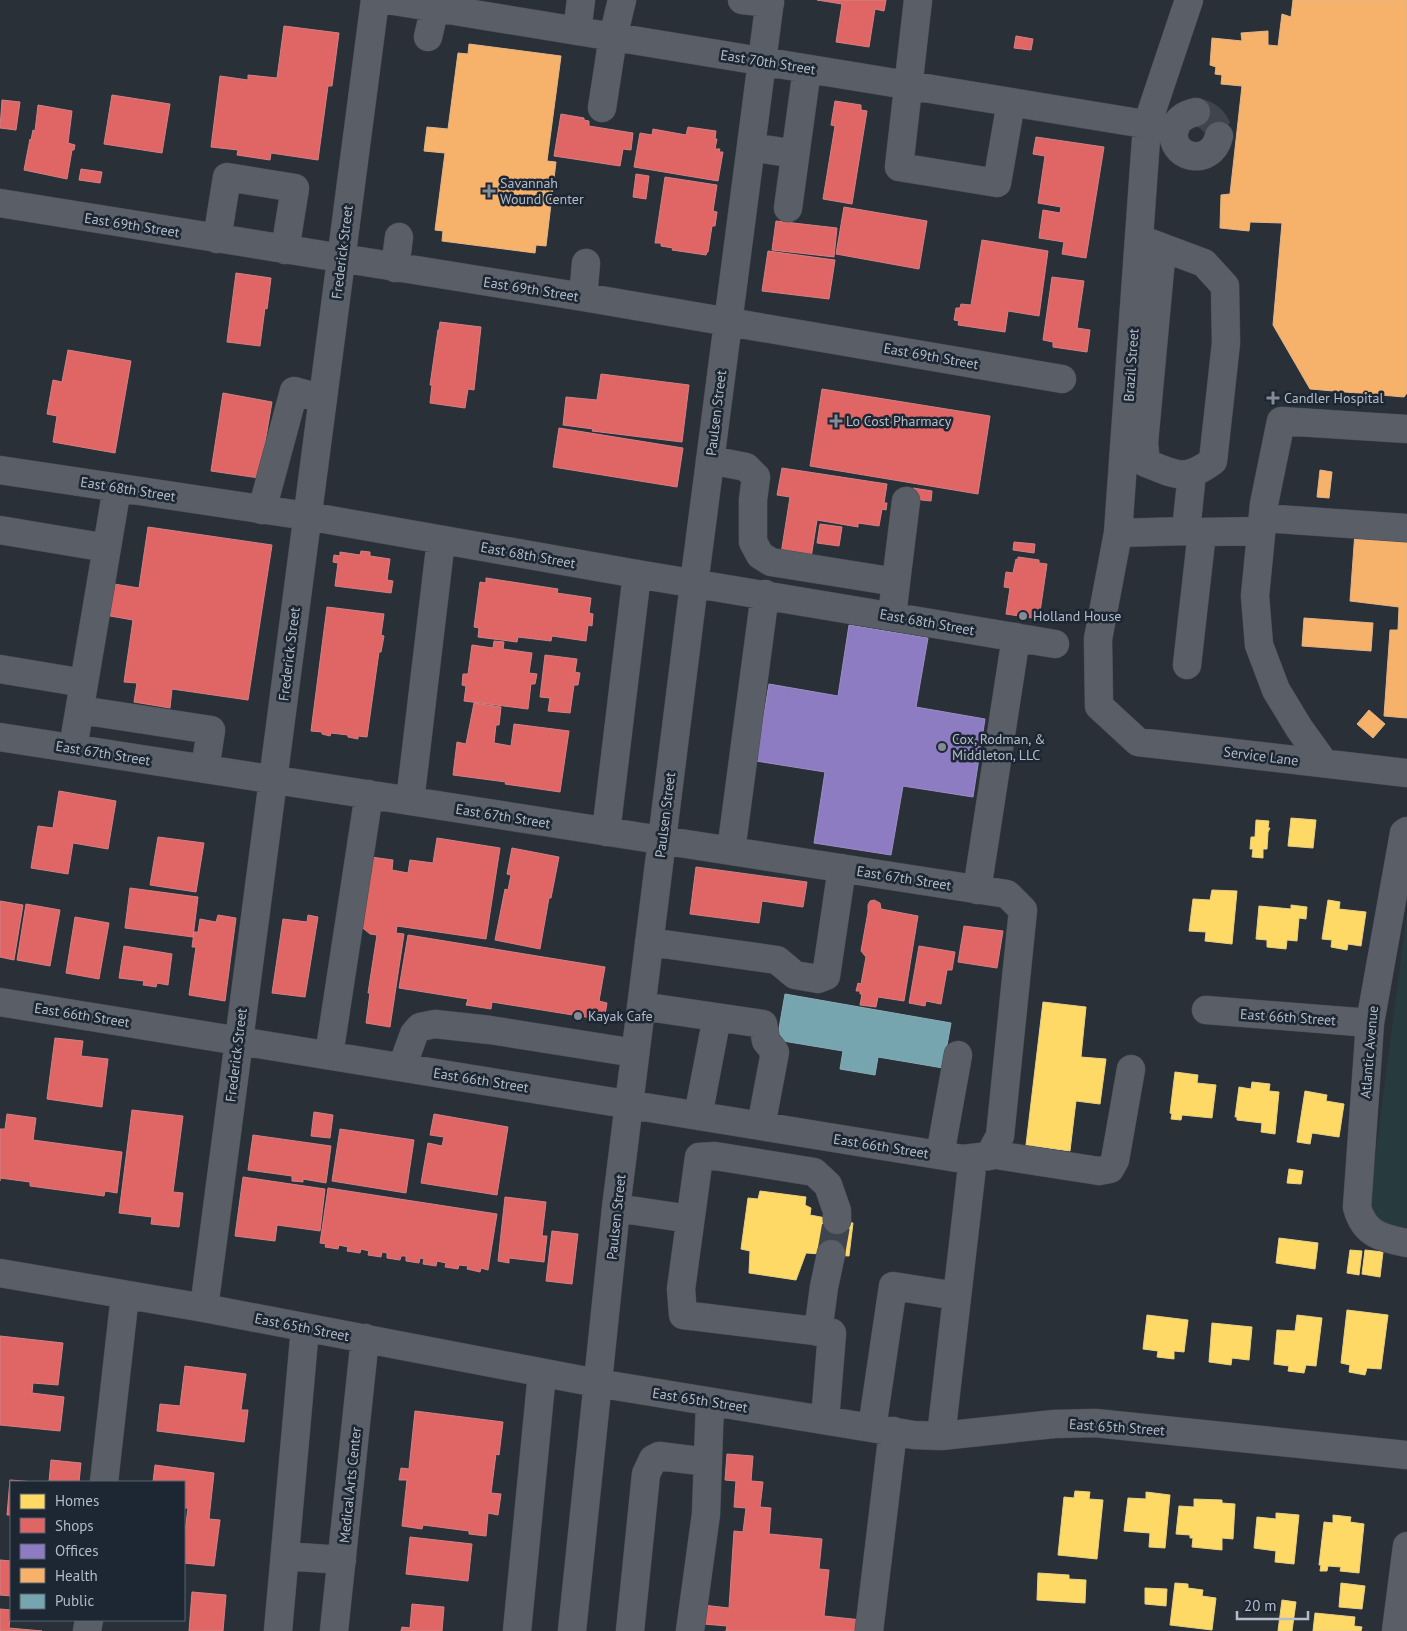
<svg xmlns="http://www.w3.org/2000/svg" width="1407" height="1631" font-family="'PT Sans',sans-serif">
<rect width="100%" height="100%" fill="#2a3038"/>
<path fill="#273a3e" d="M1407,912V1228L1383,1223L1374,1213L1370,1198Z"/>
<path fill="#ffd966" stroke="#e8d084" d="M1291,818L1316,820L1313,848L1288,846Z
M1256,820L1269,821L1268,828H1270L1268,832L1267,849H1263V858L1252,857L1253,849H1250L1251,837H1255Z
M1212,890L1237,891L1232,944L1205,941L1206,932L1189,931L1193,899L1210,900Z
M1328,900L1340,902L1339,909L1366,912L1361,946L1348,944L1347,950L1331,947L1332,940L1322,939Z
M1291,905L1307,907L1306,919L1299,918L1297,941L1287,940L1286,949L1267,947V940L1256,939L1259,906L1291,909Z
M1043,1002L1086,1007L1081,1057L1106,1059L1100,1104L1076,1101L1070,1151L1026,1145Z
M1175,1072L1198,1075L1197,1083L1216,1085L1212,1118L1182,1115L1181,1120L1171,1119L1172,1114L1170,1113Z
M1252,1082L1270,1084L1269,1091L1279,1092L1275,1134L1261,1132L1262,1123L1237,1120V1117H1235L1239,1087L1251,1089Z
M1305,1091L1327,1095L1326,1101L1344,1104L1339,1137L1312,1133L1310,1144L1297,1142Z
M1289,1169L1303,1171L1301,1184L1287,1183Z
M760,1191L806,1197L805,1205L811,1208L810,1215L853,1223L849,1256L806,1253L796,1280L749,1273L750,1251L741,1249L748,1198L758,1199Z
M1279,1238L1318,1243L1315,1269L1276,1263Z
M1350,1250L1362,1251L1359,1275L1347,1273Z
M1365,1250L1383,1252L1380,1277L1362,1274Z
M1347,1310L1388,1315L1381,1369L1367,1368L1365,1375L1349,1372L1350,1365L1341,1363Z
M1147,1315L1188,1320L1184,1352L1174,1351V1359L1157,1357L1158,1351L1143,1349Z
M1297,1315L1322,1318L1316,1366L1306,1365L1304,1373L1288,1371L1289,1366L1274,1364L1277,1330L1295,1331Z
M1212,1323L1252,1327L1249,1360L1232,1358L1231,1365L1209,1362Z
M1075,1491L1090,1492L1089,1499L1103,1500L1097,1559L1058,1555L1064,1497L1074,1498Z
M1146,1492L1170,1495L1165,1548L1149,1547L1150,1533L1124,1531L1128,1498L1146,1499Z
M1194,1499L1222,1500V1503L1235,1504L1233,1539L1222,1538V1550L1192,1547L1193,1538H1190V1535L1176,1534L1179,1506L1194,1507Z
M1276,1513L1299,1515L1294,1564L1275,1562L1276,1551L1254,1548L1257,1517L1276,1519Z
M1333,1515L1351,1517L1350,1522L1364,1524L1359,1573L1340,1571L1341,1567L1328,1566L1327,1571H1320L1321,1565H1319L1324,1522L1333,1523Z
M1038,1573L1069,1575V1579L1086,1580L1085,1603L1037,1600Z
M1175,1583L1188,1584V1588L1203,1590L1202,1596L1216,1598L1212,1630L1170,1625Z
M1341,1583L1365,1586L1362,1609L1339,1607Z
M1145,1588L1167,1589L1166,1606L1145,1604Z
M1282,1600L1296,1602L1292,1631H1278Z
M1315,1613L1355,1617L1354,1626L1362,1627L1361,1631H1313Z"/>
<path fill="#e06666" stroke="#d38084" d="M817,0H886L884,11L875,9L869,47L836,42L842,4Z
M284,26L339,33L332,86H328L318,160L271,153L270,160L237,155L238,150L211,147L220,76L248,80V75L277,78Z
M1016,36L1033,39L1031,50L1014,48Z
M112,95L170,104L162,153L104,144Z
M2,100L20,102L16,130L0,128Z
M835,101L861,105V110L867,111L852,204L823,199L835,126L831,125Z
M38,105L72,111L68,143L75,145L74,150H72L67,179L24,170L30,139L31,140L33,130L35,131Z
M561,114L584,118V120L589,121V126L633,133L631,150L623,149L620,166L554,156Z
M688,127L716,131L715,139H717L715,149H720L719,152H723L718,181L634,167L640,133L652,135L653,129L686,135Z
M1036,137L1104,147L1086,258L1062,254L1064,242L1039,238L1043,210L1060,213L1061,207L1038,203L1045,156L1033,154Z
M81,169L102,172L100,183L79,180Z
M636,174L649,176L646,199L633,197Z
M665,177L717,185L713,211L717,212L715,226H712L708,252H707L706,255L672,250L673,248L661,246V243H655Z
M844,207L927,221L919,269L836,254Z
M776,221L837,228L834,257L772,250Z
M982,240L1048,251L1039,316L1008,311L1005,332L958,325L959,321L954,320L956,308H960L961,304L971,305Z
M768,251L835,260L829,299L762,291Z
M236,273L271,278L267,309L265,308L260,346L227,342Z
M1052,277L1084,281L1077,328L1090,330L1087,352L1053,347V342L1043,340Z
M440,322L481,327L474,390L468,389L465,408L430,403L432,385H430L438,330H439Z
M68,350L131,361L115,453L53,442L57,416L47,414L53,380L62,382Z
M601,374L689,385L682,442L592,431L593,429L563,425L566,397L597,400Z
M822,389L990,416L978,494L810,466Z
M223,393L272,402L259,478L211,471Z
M559,428L683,448L677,487L553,467Z
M782,468L887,484L884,503H887L886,510L882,509L879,526L858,523V527L817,520L811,558L781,554L790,497L777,495Z
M913,488L932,491L931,501L912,499Z
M820,524L842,527L839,546L817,543Z
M148,527L272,545L248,700L172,689L170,708L134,702L137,683L124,682L133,620L110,616L114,584L139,588Z
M1014,542L1035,544L1034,553L1013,550Z
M361,551L370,552V556L390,559L387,580L393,581L391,593L335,586L338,563L333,562L334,555L340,556V552L360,555Z
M1018,557L1039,560V563L1047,564L1039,619L1006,614L1010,588L1004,587L1006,572L1013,573L1016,559L1018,560Z
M486,578L558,589L557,593L591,598L589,613L593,614L592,626L588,625L586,641L552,636L551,641L518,637L517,642L478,637L479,628L474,627L480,582L486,583Z
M327,607L384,614L381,635L384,636L381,652H379L367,737L358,736V739L348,737V735L331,733L330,736L322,734V732L311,731Z
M494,641L504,642L503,649L532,653L529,673L537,674L535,684H531L528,709L464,701L466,686L462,685L463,674H468L472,645L493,648Z
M545,655L577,659L575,672L580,673L578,685H574L570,713L548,711L550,698L540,697Z
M474,703L501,707L499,725H496L494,743L511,746L514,724L569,731L560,792L505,784L506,782L453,775L457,742L466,744Z
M59,791L116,801L108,849L73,843L68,874L31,868L38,826L53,828Z
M158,837L204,843L196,892L150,885Z
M437,838L500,848L486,939L397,926L396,933L404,934L390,1027L366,1023L370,993H368L377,935L370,934L358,924L371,857L393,860L392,870L408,873L410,860L433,863Z
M512,848L559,857L551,898H549L540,949L495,940L505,889L508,890L511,875L507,874Z
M696,867L807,882L803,907L762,901L759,923L690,914Z
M130,888L198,897L193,937L125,928Z
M874,900L880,903L881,909L918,916L904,1001L878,997L876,1007L860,1005L862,994H860V991H856L858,983L861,984L866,957L861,951L868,912V905L870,901Z
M0,901L23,905L14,960L0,957Z
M26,904L60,910L50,966L17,960Z
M218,915L236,918L225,1001L189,995L196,947H192L194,932H198L200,919L216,922Z
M308,915L318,917L305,997L272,993L283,919L307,922Z
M75,917L109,923L99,979L66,973Z
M964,926L1003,931L997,968L958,962Z
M408,935L605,967L599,1001L607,1003L604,1020L492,1002L491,1009L466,1005L468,999L399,988Z
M124,946L172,954L168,985L157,983L156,987L150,986L143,985L144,981L119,978Z
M919,946L955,952L952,970H947L941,1004L926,1001L925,1006L909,1003Z
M55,1038L83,1041L81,1056L108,1059L102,1107L47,1099Z
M132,1110L183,1116L173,1192L183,1193L179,1227L151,1224L152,1217L119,1213Z
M314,1112L333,1115L330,1138L311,1136Z
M7,1114L36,1118L33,1140L122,1152L117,1193L105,1191L104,1196L30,1186V1182L0,1178V1181V1129H5Z
M434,1114L508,1127L497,1195L421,1183L428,1143L442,1146L444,1137L430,1135Z
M340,1129L414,1140L406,1193L332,1181Z
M253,1135L331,1146L326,1183L303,1179V1182L292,1181V1176L248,1170Z
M243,1177L325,1189L320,1231L277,1225L275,1241L235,1236Z
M328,1188L497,1214L488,1270L481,1268L480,1272L467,1269L468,1266L459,1265L458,1269L445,1267L446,1263L437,1261L436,1266L423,1264L424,1259L420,1258L419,1263L406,1261V1256H401L400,1260L387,1258V1253L382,1252L381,1257L368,1255L369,1251L361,1249L360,1253L347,1251L348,1247L339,1245L338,1249L325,1247L326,1244L320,1243Z
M505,1197L546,1202L542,1236H547L544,1262L509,1258V1263L498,1261Z
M552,1231L578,1234L572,1284L546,1281Z
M0,1336L63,1343L58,1385L33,1383L32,1393L64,1397L60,1431L0,1425Z
M185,1366L246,1374L241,1410H248L244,1442L157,1431L160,1404L180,1406Z
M415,1411L503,1422L499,1455L496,1454L491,1493L501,1494L498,1515L488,1513L486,1536L469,1534V1531L423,1525L422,1529L402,1526L407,1480H399L401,1468L409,1469Z
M727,1454L753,1456L751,1481L763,1482L760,1507L771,1508L769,1534L822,1539L819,1569L829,1570L824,1616L862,1620L861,1631H726L727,1626L692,1623L694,1604L729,1608L734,1531L743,1532L746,1508L734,1507L736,1481L725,1480Z
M51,1460L81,1463L79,1482H49Z
M155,1465L214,1473L209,1519L220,1520L214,1566L184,1563V1539L188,1508H184V1482H153Z
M10,1480L36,1482H11V1515H7Z
M410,1537L472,1544L468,1581L406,1574Z
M0,1560L11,1561V1596L0,1595Z
M192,1592L226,1595L223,1631H189Z
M412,1604L444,1607L442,1631H401L402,1627L410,1628Z
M0,1609L11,1610L9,1628L42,1631H0Z"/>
<path fill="#8e7cc3" stroke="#998fc5" d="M849,625L928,638L916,707L985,719L973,797L903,786L891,855L814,843L825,772L756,761L769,684L838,696Z"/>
<path fill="#f6b26b" stroke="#e2b587" d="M1293,0H1407V393L1404,397L1310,389L1273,325L1282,223L1250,222L1249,231L1220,228L1221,195L1230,194L1242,86L1221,84L1222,75L1215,74L1216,67L1210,65L1212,38L1242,41L1241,33L1268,31V45L1278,46L1282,14L1291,17Z
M469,44L561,56L547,161L556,162L546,246L536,245L535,253L442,241L443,231L435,230L445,153L424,151L427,127L448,129L458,53L468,54Z
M1320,470L1332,472L1329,498L1317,497Z
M1356,518L1407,525V718L1384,716L1390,630H1398L1399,607L1350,601Z
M1304,618L1373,623L1371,651L1302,646Z
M1369,710L1385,724L1373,738L1357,724Z"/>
<path fill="#76a5af" stroke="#89acb7" d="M785,994L951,1023L943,1068L878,1057L875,1075L840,1069L843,1051L777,1040Z"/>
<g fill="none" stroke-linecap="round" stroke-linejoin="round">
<path stroke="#3f454e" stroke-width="28" stroke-dasharray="28 14" stroke-linecap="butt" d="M1196,112C1210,115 1217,122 1219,136
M831,1254L837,1220"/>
<defs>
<path id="minor" d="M388,0L1175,129
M742,0L770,3
M918,0L899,167L997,183L1011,102
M1189,0L1147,125L1118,533L1098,639L1099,706L1138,742L1407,773
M577,31L581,0
M428,37L435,7
M602,108L613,37L622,0
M1196,112C1187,114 1178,118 1175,128C1166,157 1211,170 1219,136
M751,147L795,154
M0,203L583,297L1062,379
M788,208L807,69
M217,239L227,177L295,188L285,250
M1140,239L1204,263L1225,286L1226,343L1213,461C1185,482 1176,475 1146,463L1144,443L1162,248
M395,268L399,237
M583,297L586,263
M710,460L746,467L756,477L753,500V542L760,555L771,562L896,582L892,616
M0,470L307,516L637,574L1055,644
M262,510L294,391L323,399
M1263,518L1407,528
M0,530L107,548
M1186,531L1192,473
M1118,533L1186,531L1202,532
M896,582L906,501
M1187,665L1202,532L1261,531
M0,669L84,683
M80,710L211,730L205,769
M0,737L1007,894L1023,910L1000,1136L989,1156L963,1159L0,1002
M73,748L117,488
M1324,763L1299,728L1276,690L1259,645L1255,596L1264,504L1281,421L1407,429
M410,801L441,540
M1407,831L1404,833L1370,1023L1357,1207C1364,1234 1381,1238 1407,1243
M606,832L637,574
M731,851L765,594
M977,890L1016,637
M649,942L777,960L795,975L818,979L826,976L842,868
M641,1006L763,1024L766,1041L775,1052L761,1126
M1206,1010L1370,1023
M329,1055L369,794
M402,1067L414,1034L420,1027L435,1024L490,1030L635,1053
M698,1116L716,1022L712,1017
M990,1154L1099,1171L1110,1169L1115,1160L1131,1069
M940,1155L958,1055
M616,1208L690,1219
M0,1273L204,1308L597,1383L914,1435L941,1436L1054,1424L1095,1423L1407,1455
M204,1308L375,0
M818,1332L824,1287L831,1254
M825,1420L832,1333L683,1315L681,1289L699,1157L715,1156L814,1172L828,1185L837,1211V1220
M872,1428L893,1286L957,1296
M941,1436L973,1158
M104,1482L125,1295
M285,1556L342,1560
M87,1631L89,1620
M278,1631L305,1328
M334,1631L365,1338
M517,1631L542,1373
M572,1631L616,1208L694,584L770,0
M630,1631L646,1474L653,1459L659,1456L708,1462
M690,1631L706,1514L710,1402
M869,1631L893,1431
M1396,1631L1407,1546"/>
</defs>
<use href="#minor" stroke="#484c53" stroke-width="29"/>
<use href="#minor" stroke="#5a5e66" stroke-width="28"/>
</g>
<g fill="#848b96" stroke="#1d2633" stroke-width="2">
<path d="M486.5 183.5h5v5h5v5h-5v5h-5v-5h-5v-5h5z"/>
<path d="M1270.5 390.5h5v5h5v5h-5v5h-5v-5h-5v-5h5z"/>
<path d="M833.5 413.5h5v5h5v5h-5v5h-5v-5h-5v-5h5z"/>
<circle cx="1023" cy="616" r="5"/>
<circle cx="942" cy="747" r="5"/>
<circle cx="578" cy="1016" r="5"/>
</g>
<g text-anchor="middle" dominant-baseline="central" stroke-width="5" stroke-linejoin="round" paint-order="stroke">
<g font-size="14" fill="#b4bcc9" stroke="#1d2633">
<text transform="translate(768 62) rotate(9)">East 70th Street</text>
<text transform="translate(132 225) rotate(9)">East 69th Street</text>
<text transform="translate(342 252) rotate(-83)">Frederick Street</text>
<text transform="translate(531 289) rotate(9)">East 69th Street</text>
<text transform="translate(931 356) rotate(10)">East 69th Street</text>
<text transform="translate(1131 365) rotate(-86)">Brazil Street</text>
<text transform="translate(716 413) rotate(-83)">Paulsen Street</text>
<text transform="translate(128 489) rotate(9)">East 68th Street</text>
<text transform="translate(528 555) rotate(10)">East 68th Street</text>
<text transform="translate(927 622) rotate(10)">East 68th Street</text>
<text transform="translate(289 654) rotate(-83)">Frederick Street</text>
<text transform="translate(103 753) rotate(9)">East 67th Street</text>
<text transform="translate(1261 756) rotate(7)">Service Lane</text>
<text transform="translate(665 815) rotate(-83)">Paulsen Street</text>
<text transform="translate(503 816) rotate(9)">East 67th Street</text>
<text transform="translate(904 878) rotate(9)">East 67th Street</text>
<text transform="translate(82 1015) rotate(9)">East 66th Street</text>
<text transform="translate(1288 1017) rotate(4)">East 66th Street</text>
<text transform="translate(1369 1052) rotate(-85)">Atlantic Avenue</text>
<text transform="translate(236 1055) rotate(-83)">Frederick Street</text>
<text transform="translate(481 1080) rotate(9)">East 66th Street</text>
<text transform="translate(881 1146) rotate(9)">East 66th Street</text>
<text transform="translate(616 1217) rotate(-84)">Paulsen Street</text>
<text transform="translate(302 1327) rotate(11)">East 65th Street</text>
<text transform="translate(700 1400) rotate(9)">East 65th Street</text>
<text transform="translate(1117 1427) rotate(4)">East 65th Street</text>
<text transform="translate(350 1485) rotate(-84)">Medical Arts Center</text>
</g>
<g font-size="14" fill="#b4bcc9" stroke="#1d2633" text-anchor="start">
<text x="500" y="183">Savannah<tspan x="500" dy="16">Wound Center</tspan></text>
<text x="1284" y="398">Candler Hospital</text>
<text x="846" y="421">Lo Cost Pharmacy</text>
<text x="1033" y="616">Holland House</text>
<text x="952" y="739">Cox, Rodman, &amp;<tspan x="952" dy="16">Middleton, LLC</tspan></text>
<text x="588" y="1016">Kayak Cafe</text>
</g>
</g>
<rect x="10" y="1481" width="175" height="140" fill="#1d2633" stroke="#59626f"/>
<rect x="20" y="1494" width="25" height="15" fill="#ffd966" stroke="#59626f"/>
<text x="55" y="1506" font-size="15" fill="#b4bcc9">Homes</text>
<rect x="20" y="1518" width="25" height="15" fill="#e06666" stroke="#59626f"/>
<text x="55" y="1531" font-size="15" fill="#b4bcc9">Shops</text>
<rect x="20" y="1544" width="25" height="15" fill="#8e7cc3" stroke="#59626f"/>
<text x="55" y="1556" font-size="15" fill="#b4bcc9">Offices</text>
<rect x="20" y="1568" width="25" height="15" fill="#f6b26b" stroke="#59626f"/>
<text x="55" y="1581" font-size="15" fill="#b4bcc9">Health</text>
<rect x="20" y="1594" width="25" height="15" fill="#76a5af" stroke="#59626f"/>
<text x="55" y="1606" font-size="15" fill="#b4bcc9">Public</text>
<path d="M1237 1611v8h71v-8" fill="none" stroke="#b4bcc9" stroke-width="2.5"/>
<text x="1244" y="1611" font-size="15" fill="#b4bcc9" stroke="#1d2633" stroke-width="4" paint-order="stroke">20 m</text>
</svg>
